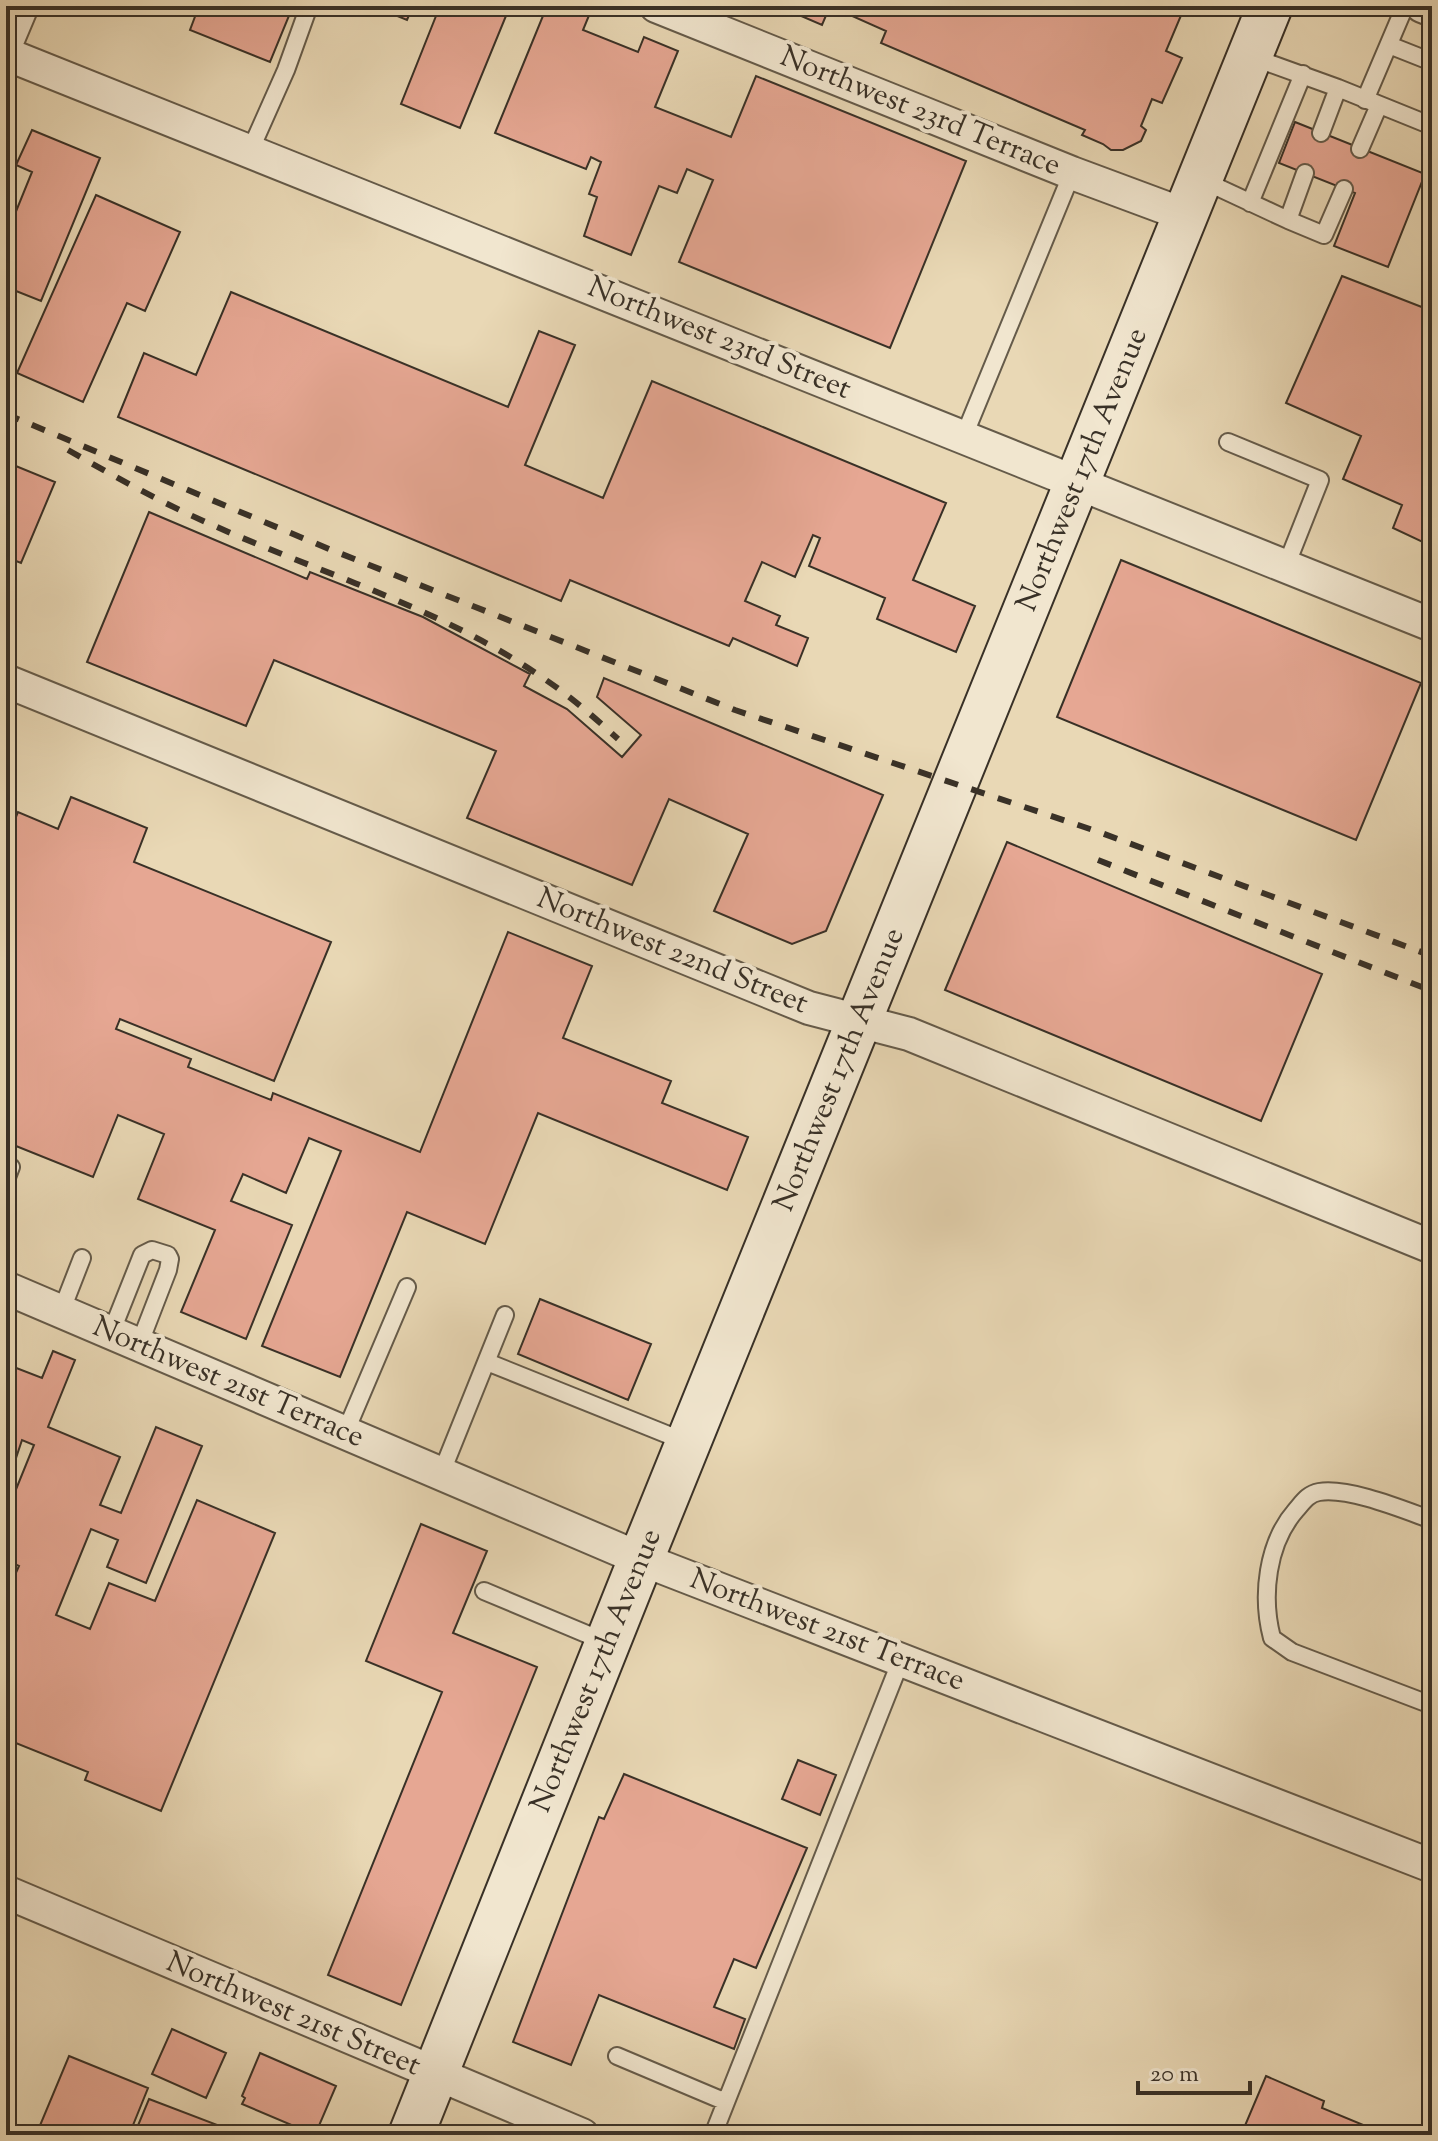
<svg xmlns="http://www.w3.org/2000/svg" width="1438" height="2141" font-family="'Sorts Mill Goudy',serif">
<rect width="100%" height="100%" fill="#e9d8b5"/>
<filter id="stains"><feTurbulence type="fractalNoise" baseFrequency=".0025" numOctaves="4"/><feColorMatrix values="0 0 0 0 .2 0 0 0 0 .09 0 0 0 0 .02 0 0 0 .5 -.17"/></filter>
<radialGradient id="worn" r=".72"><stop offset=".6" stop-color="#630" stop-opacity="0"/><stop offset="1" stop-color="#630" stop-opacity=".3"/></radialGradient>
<path fill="#e6a793" stroke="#393127" stroke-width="2" d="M199,6H293L270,62L190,30Z
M373,6H413L407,20Z
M440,6H496L508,11L460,128L401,104Z
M547,6H573L590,13L583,30L638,52L644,37L678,51L655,107L731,137L756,76L966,161L890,348L679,262L713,180L687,169L677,193L659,186L631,255L584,236L597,197L589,194L601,162L591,157L586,169L495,133Z
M778,6H1185L1166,51L1182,58L1162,103L1152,99L1141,126L1146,130L1141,141L1123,150H1111L1103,144L1082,135L1085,130L881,43L886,31L830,6L822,25Z
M1295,122L1425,174L1388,267L1334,246L1355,193L1279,163Z
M32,130L100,158L41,301L6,287V236L32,172L16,165Z
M96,195L180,232L145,311L127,303L83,402L17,373Z
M1342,276L1432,311V537L1429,545L1393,528L1402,505L1343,479L1361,436L1286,403Z
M231,292L508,407L539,331L575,345L525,465L603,498L652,381L946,503L913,580L975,606L956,652L877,619L885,598L809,566L820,538L813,535L795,577L762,562L745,601L780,616L776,625L808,638L797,666L733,638L729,646L570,580L561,601L118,417L144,353L196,375Z
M6,462L55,482L21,563L6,557Z
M149,512L307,579L310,572L423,617L530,674L524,686L567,709L622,757L641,735L597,697L604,678L883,795L826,931L792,944L714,911L748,834L669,799L632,885L467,818L496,751L274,660L246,726L87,662Z
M1121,560L1421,683L1356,840L1057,717Z
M71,797L147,828L134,862L331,942L274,1081L120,1019L116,1029L191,1059L188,1067L271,1100L273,1093L420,1152L508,932L592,966L563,1038L671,1081L662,1103L748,1137L727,1190L538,1113L485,1244L407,1212L340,1377L262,1346L341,1151L309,1138L286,1193L243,1174L231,1201L292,1225L246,1339L181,1312L215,1230L138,1199L164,1134L118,1115L93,1177L6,1142V819L14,822L18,812L58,829Z
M1007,842L1322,974L1261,1121L945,990Z
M540,1299L651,1344L628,1400L518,1354Z
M53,1351L75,1360L48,1427L120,1457L100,1505L121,1513L156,1427L202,1446L146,1583L107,1567L118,1540L91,1529L56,1615L90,1629L109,1583L155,1601L197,1500L275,1533L161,1811L85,1780L88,1772L11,1741L6,1752V1590L8,1591L19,1566L6,1560V1514L34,1445L22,1440L16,1458L6,1453V1364L42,1378Z
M421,1524L487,1551L453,1633L537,1667L401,2005L328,1975L442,1692L366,1661Z
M798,1760L836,1775L820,1815L782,1799Z
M624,1774L807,1848L756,1968L734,1959L714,2007L745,2019L734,2049L599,1995L571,2065L513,2042L599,1817L604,1819Z
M172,2029L226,2053L206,2098L152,2074Z
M260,2053L336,2086L315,2135L242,2104L245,2098L242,2096Z
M69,2056L148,2088L129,2135H36Z
M1266,2076L1324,2101L1322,2108L1373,2129L1370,2135H1241Z
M149,2099L220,2126L217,2135H134Z"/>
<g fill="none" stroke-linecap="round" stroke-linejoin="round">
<defs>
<path id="service" d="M1389,45L1432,62
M1252,57L1338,88L1321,133
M1338,88L1432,126
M1365,100L1405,6
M1360,149L1379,105
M250,151L286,70L309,6
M1202,180L1288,220L1305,173
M1250,203L1303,74
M1288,220L1324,235L1344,189
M964,436L1072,173
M1228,442L1320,480L1286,566
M6,1180L11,1167
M61,1312L82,1258
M111,1333L142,1255L152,1250L168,1255L170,1259L168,1270L139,1345
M487,1362L686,1442
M345,1433L407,1287
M441,1474L505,1315
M1432,1520C1404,1510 1349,1487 1319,1492C1308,1494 1303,1502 1296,1510C1267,1543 1261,1596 1272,1638L1292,1652L1426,1703L1432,1702
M484,1591L608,1643
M617,2056L726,2102L713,2135
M726,2102L901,1660"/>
<path id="minor" d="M656,6L1072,173L1185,215
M1422,6L1432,10
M6,44L22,6
M6,54L1432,625
M6,681L809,1008L909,1034L1432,1247
M6,1288L641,1559L1432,1866
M6,1892L582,2135"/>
<path id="secondary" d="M411,2135L641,1559L1270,6"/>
</defs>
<use href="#service" stroke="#655b4a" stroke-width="20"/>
<use href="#minor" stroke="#655b4a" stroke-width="36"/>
<use href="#secondary" stroke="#393127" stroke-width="48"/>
<use href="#service" stroke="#f1e6cf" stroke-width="16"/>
<use href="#minor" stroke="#f1e6cf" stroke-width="32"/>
<use href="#secondary" stroke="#f1e6cf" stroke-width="44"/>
<path stroke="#393127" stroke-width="6" stroke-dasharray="14 14" stroke-linecap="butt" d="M6,414L329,549L735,710L1099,832L1432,956
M68,450C114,476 160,502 208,523C319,573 442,608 543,678C570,696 594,717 618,739
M1098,860L1432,991"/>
</g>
<g text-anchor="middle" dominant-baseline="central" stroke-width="8" stroke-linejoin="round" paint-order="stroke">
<g font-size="30" fill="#393127" stroke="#f1e6cf">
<text transform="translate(920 112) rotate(22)">Northwest 23rd Terrace</text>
<text transform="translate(719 339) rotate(22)">Northwest 23rd Street</text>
<text transform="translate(1083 470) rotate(-68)">Northwest 17th Avenue</text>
<text transform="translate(672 952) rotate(22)">Northwest 22nd Street</text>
<text transform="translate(840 1070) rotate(-68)">Northwest 17th Avenue</text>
<text transform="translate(228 1383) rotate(23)">Northwest 21st Terrace</text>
<text transform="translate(827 1631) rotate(21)">Northwest 21st Terrace</text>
<text transform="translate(597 1671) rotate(-68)">Northwest 17th Avenue</text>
<text transform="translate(293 2015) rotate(23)">Northwest 21st Street</text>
</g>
</g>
<rect width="1438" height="2141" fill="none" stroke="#e9d8b5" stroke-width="32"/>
<rect x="8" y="8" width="1422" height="2125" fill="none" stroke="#393127" stroke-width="4"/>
<rect x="16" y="16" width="1406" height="2109" fill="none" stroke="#393127" stroke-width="2"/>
<path d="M1138 2081v12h112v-12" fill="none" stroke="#393127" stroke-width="4"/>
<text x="1150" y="2081" font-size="24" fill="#393127" stroke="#f1e6cf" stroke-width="6" paint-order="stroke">20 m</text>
<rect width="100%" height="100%" filter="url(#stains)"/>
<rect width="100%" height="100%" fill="url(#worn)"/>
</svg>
